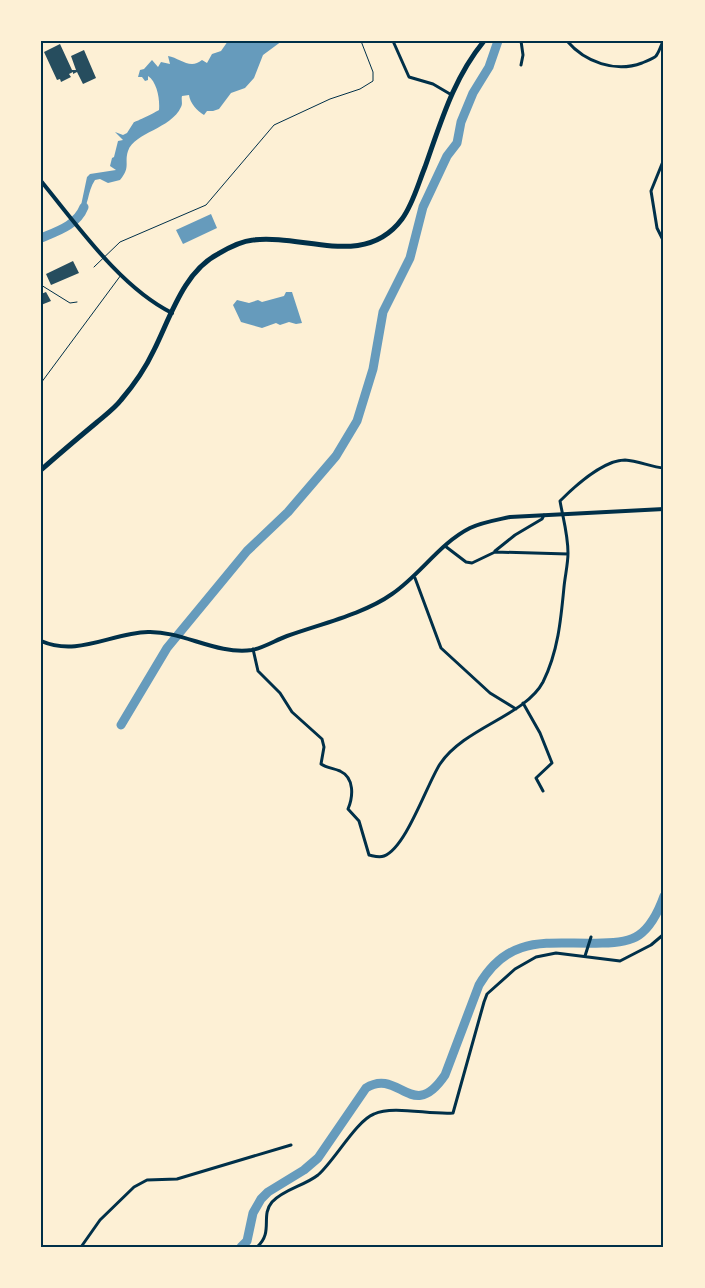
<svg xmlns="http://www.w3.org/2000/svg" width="705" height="1288" font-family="Jost,sans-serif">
<rect width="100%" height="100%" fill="#fdf0d5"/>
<path fill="#669bbc" d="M228,41H282L263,55L254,78L245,88L231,93L219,109L213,111H207L204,115C197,111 190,103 189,95L182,96C181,100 183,103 181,107C171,129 135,132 128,151C124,163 131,167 120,180L108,183L100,179L95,180C87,192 89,206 80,217L79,215L87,177L90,174L116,170L110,166L112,158L114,157L118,141L123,140L115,132L123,135L127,133L134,122C136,122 156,112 159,110C160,99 157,82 148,76V80L145,81L142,77H138L140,70L144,69L152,60L158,67L161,62L170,64L168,56C180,58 190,70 202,60L207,63L212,54L221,51Z
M211,214L217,228L183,244L176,230Z
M286,292H292L302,323L296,324L289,322L280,325L276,323L262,328L241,322L233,305L237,300L249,303L258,300L262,302L284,296Z"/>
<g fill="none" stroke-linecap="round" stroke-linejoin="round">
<path stroke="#669bbc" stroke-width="9" d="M41,238C58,231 77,225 84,207
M121,725L167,648L247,551L288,512L336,456L357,421L373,369L383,312L410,258L423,207L447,156L457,143L461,122L473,93L489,67L498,41
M241,1247L247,1241L253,1213L261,1199L268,1192L304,1170L318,1158L366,1088C399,1067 412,1124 445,1075L479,985C510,932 550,945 602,943C614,943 629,942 639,935C652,926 659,910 664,896"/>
</g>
<path fill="#264d5e" d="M60,44L72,70H76L71,56L84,50L96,78L83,84L77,72L73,74V72L69,74L71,77L61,82L60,79L57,80L44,52Z
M73,261L79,273L51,285L46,274Z
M46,292L51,301L41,305V294Z"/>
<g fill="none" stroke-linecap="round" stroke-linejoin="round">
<path stroke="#003049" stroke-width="1" d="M94,267L120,242L206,205L274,125L330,99L360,89L373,81V72L361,41
M41,285L70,303L77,302
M41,383L121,275"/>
<path stroke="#003049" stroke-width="3" d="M393,41L409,77L433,84L450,94
M567,41C585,62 615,73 642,63C646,61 653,59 656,56C659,52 661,46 663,41
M521,65L523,55L521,41
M664,159L651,191L657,228L664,242
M445,546L466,562L472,563L495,552L568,554
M495,551L515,535L542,519L544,515
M415,578L441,648L490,693L516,709
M253,649L258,671L280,693L292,712L322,739L324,747L321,764C327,768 333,768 340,771C355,778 353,797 348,809L359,821L369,855C374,856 379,858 384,856C406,848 427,784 440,764C465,727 525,716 543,682C558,652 561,619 564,587C565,576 568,564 568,553C568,535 563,518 560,501C575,486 604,460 625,460C639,461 651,467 664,468
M523,703L540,733L552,763L536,778L543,791
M585,956L591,937
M81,1247L100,1220L134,1187L147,1180L177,1179L291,1145
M257,1247C274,1232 260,1216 272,1202C284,1189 304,1186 318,1175C335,1160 356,1121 374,1114C393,1105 430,1115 453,1113L484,1002L487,994L515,969L536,957L556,953L620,961L651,945L664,934"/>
<path stroke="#003049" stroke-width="4" d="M41,181C78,226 120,287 172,313
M41,641C78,657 111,633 148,632C183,631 216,655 252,650C263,648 276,640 287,636C320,624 364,614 392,594C420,575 440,543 470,528C483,522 497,520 510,517L664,509"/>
<path stroke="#003049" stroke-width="5" d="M41,470C59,454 78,438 96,423C104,416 114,409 121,400C133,386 146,367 154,350C170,318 184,271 218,254C228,248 242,241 253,240C304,234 365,269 402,219C413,204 418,184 425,167C441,122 453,79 484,41"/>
</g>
<rect width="705" height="1288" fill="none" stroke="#fdf0d5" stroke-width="85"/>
<rect x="42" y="42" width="620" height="1204" fill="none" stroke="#003049" stroke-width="2"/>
</svg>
